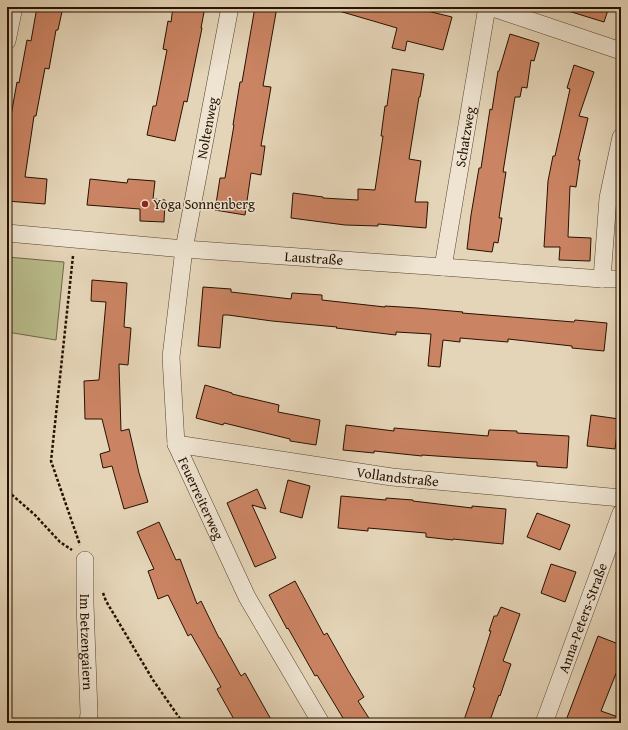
<svg xmlns="http://www.w3.org/2000/svg" width="628" height="730" font-family="'Gentium Book Plus',serif">
<rect width="100%" height="100%" fill="#e5d5b8"/>
<filter id="stains"><feTurbulence type="fractalNoise" baseFrequency=".005" numOctaves="4"/><feColorMatrix values="0 0 0 0 .2 0 0 0 0 .09 0 0 0 0 .02 0 0 0 .5 -.17"/></filter>
<radialGradient id="worn" r=".72"><stop offset=".6" stop-color="#630" stop-opacity="0"/><stop offset="1" stop-color="#630" stop-opacity=".3"/></radialGradient>
<path fill="#b9bc8b" stroke="#706646" d="M7,257L64,262L56,340L7,332Z"/>
<path fill="#cb8463" stroke="#261100" d="M37,7H63L58,30H56L49,69L45,68L36,116H34L25,177L47,179L45,204L7,201L11,156L7,155V138L10,121L17,82L19,83L27,40L31,41Z
M173,7H205L201,28H202L187,102L184,101L175,141L147,135L153,106H156L167,50L163,49L168,21L171,22Z
M255,7H277L263,86L271,87L261,146H265L261,175L251,173L245,215L215,210L220,178H225L234,125H233L240,82H242Z
M340,7H411L452,17L443,50L407,41L405,51L392,48L397,28L339,11Z
M566,7H609L604,22L565,10Z
M510,34L539,43L534,61L531,60L527,88L522,87L520,97H515L503,172H506L499,218H502L498,243L494,242L492,252L467,249L471,215L479,168H481L490,109L492,110L498,71H499Z
M574,65L594,72L579,116L588,118L578,160H580L576,187L570,186L568,237L591,238L590,261L559,260L560,247H544L548,181L553,156H555L570,89L567,88Z
M392,69L424,74L420,97H419L409,159L421,161L415,202H428L426,228L378,224V226L345,225L291,218L293,193L323,197V198L358,200V189L375,190L383,136H381L385,106H387Z
M90,179L127,183L128,179L155,181L153,199L165,200L164,222L140,221V209L87,205Z
M92,280L127,283L124,327L131,328L128,365L119,364L121,431L129,429L139,473L148,502L124,509L112,466L103,468L100,454L110,451L102,419H85L84,381L99,380L106,302L91,301Z
M203,287L231,289V292L291,299L292,293L322,295V300L385,307V306L417,308L463,312L462,313L574,322L575,320L607,323L604,351L572,348V346L508,339V342L460,338V342L443,340L440,367L428,366L431,334L396,332V335L336,328L337,327L272,321L228,315H223L220,348L198,346Z
M205,385L232,393V394L279,405L278,412L320,420L316,445L290,441V439L224,423L223,425L196,418Z
M591,415L619,419L615,449L587,446Z
M346,425L394,431V428L488,436L489,430L517,431V433L569,436L567,468L537,466V462L465,458L422,455V456L374,451V453L343,450Z
M288,480L310,486L302,518L280,512Z
M257,489L266,509L252,505L276,558L255,567L227,503Z
M341,496L386,500V498L413,500V501L472,508V506L506,509L503,544L453,539V540L426,537V533L368,528V531L338,528Z
M537,513L570,525L560,550L527,537Z
M159,522L176,560L180,559L197,604L201,601L219,638H220L241,676L245,673L273,723H236L217,689L221,687L191,634L188,636L168,595L158,599L148,571L154,569L137,532Z
M551,564L576,572L565,602L541,593Z
M295,581L324,635L327,633L349,672L364,697L358,701L372,723H346L317,675L315,676L288,628L287,629L269,595Z
M501,607L520,614L503,661L511,664L500,696L499,695L489,723H463L475,688L473,687L491,631H489L494,616H497Z
M598,636L621,645V661L601,711L621,718V723H565Z"/>
<g fill="none" stroke-linecap="round" stroke-linejoin="round">
<defs>
<g id="minor">
<path id="s1" d="M230,7L184,249L171,357L176,444L247,597L321,723"/>
<path d="M490,7L621,51"/>
<path d="M7,41L14,7"/>
<path id="s2" d="M7,233L184,249L443,267L602,279H621"/>
<path id="s3" d="M443,267L487,7"/>
<path d="M602,279L608,198L621,137"/>
<path id="s4" d="M176,444L392,477L621,498"/>
<path id="s5" d="M85,560V604L89,713L88,723"/>
<path id="s6" d="M544,723L621,513"/>
</g>
</defs>
<use href="#minor" stroke="#56422e" stroke-width="18"/>
<path stroke="#261100" stroke-width="2.5" stroke-dasharray="3 2" stroke-linecap="butt" d="M73,256L51,461L80,545
M7,493L11,494L35,515L60,542L72,550
M103,593L106,601L153,680L183,723"/>
<use href="#minor" stroke="#eee4d1" stroke-width="17"/>
</g>
<circle fill="#8f2418" stroke="#eee4d1" stroke-width="1.5" cx="145" cy="204" r="4"/>
<g text-anchor="middle" dominant-baseline="central" stroke-width="3" stroke-linejoin="round" paint-order="stroke">
<g font-size="14" fill="#261100" stroke="#eee4d1">
<text transform="translate(207 128) rotate(-79)">Noltenweg</text>
<text stroke="none"><textPath href="#s3" startOffset="132">Schatzweg</textPath></text>
<text stroke="none"><textPath href="#s2" startOffset="308">Laustraße</textPath></text>
<text stroke="none"><textPath href="#s4" startOffset="224">Vollandstraße</textPath></text>
<text stroke="none"><textPath href="#s1" startOffset="502">Feuerreiterweg</textPath></text>
<text stroke="none"><textPath href="#s6" startOffset="112">Anna-Peters-Straße</textPath></text>
<text stroke="none"><textPath href="#s5" startOffset="82">Im Betzengaiern</textPath></text>
</g>
<g font-size="14" fill="#261100" stroke="#eee4d1" text-anchor="start">
<text x="153" y="204">Yoga Sonnenberg</text>
</g>
</g>
<rect width="628" height="730" fill="none" stroke="#e5d5b8" stroke-width="24"/>
<rect x="8" y="8" width="612" height="714" fill="none" stroke="#261100" stroke-width="2"/>
<rect x="12" y="12" width="604" height="706" fill="none" stroke="#261100"/>
<rect width="100%" height="100%" filter="url(#stains)"/>
<rect width="100%" height="100%" fill="url(#worn)"/>
</svg>
